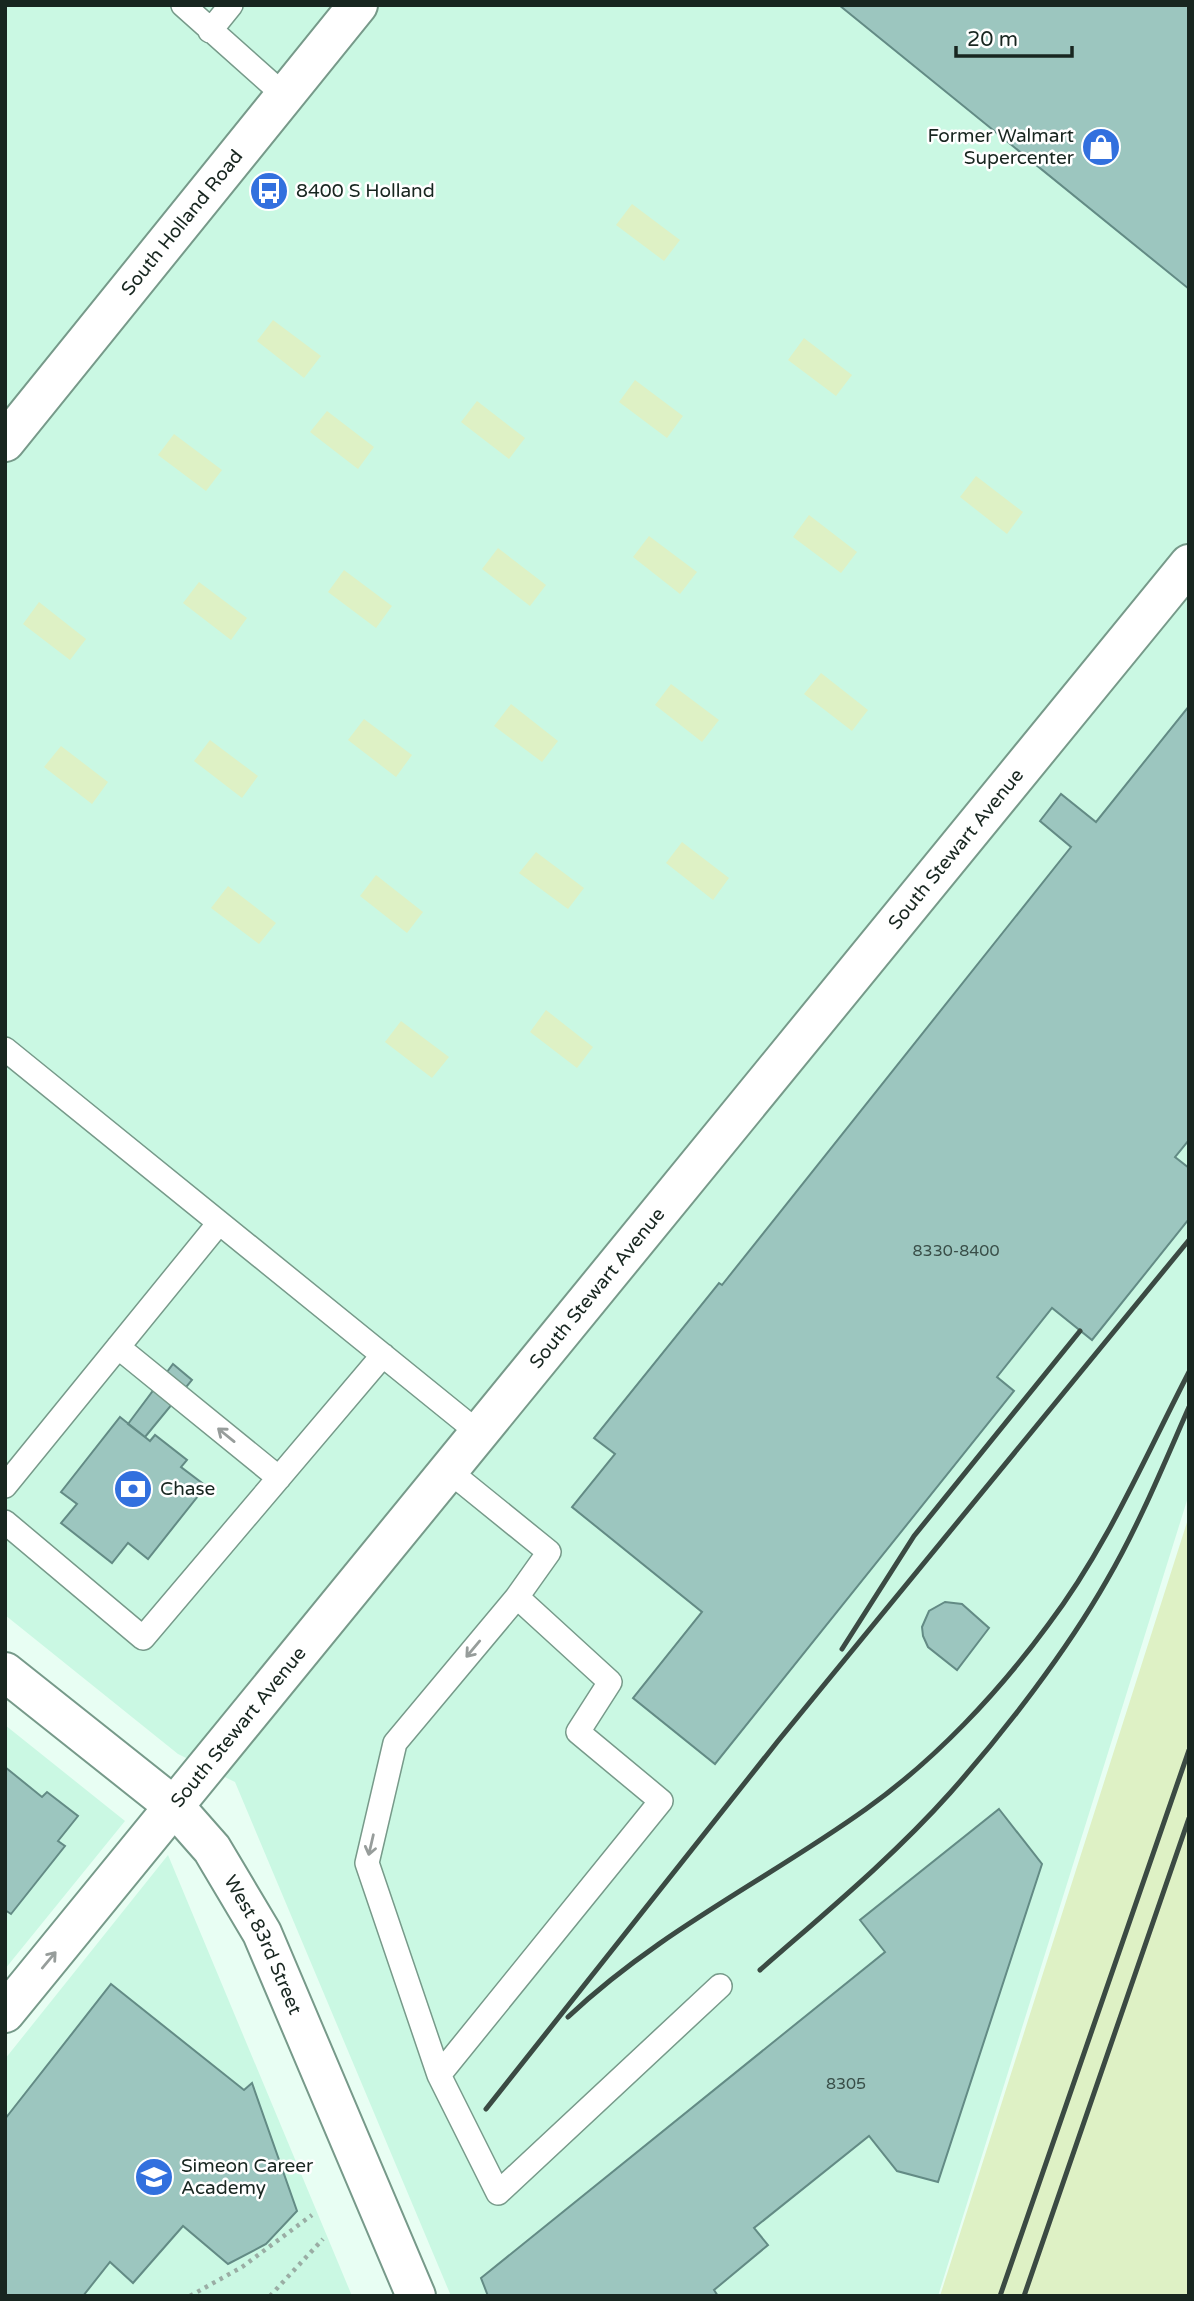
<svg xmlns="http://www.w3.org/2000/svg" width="1194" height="2301" font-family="'Varela Round',sans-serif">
<rect width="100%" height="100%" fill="#e8fef3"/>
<path fill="#caf8e3" d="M5,5H1189V1494L938,2296H451L235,1782L178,1754L5,1615Z
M5,1725L125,1821L5,1969Z
M168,1855L352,2296H5V2059Z"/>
<path fill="#def1c5" d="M632,204L680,240L664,261L616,225Z
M273,320L321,356L304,378L257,341Z
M804,338L852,375L836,396L788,360Z
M635,380L683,416L667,438L619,402Z
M477,401L525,438L509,459L461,422Z
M327,411L374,447L358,469L310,432Z
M174,434L222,470L206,491L158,455Z
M976,476L1023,512L1007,534L960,497Z
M809,515L857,552L841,573L793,537Z
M649,536L697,572L680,594L633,557Z
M498,548L546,585L530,606L482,569Z
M344,570L392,606L376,628L328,592Z
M199,582L247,618L231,640L183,603Z
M39,602L86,639L70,660L23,624Z
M821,673L868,710L852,731L804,694Z
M671,684L719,720L702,742L655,705Z
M511,704L558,741L542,762L494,726Z
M364,719L412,755L396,777L348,740Z
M210,740L258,776L242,798L194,761Z
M61,746L108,782L92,804L44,767Z
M682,842L729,878L713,900L666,863Z
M536,852L584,888L568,909L519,873Z
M376,875L423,912L407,933L360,896Z
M228,886L276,923L259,944L211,908Z
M546,1010L593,1047L577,1068L530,1032Z
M401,1021L449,1057L432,1078L385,1042Z
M1189,1516V2296H940Z"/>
<path fill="#9cc6bf" stroke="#638b85" stroke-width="2" d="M839,5H1189V289Z
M1189,706V1140L1175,1157L1189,1168V1219L1092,1340L1052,1308L997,1377L1014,1391L715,1764L633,1698L702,1612L572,1507L615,1454L594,1438L719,1283L722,1285L1071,847L1040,821L1061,794L1096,822Z
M173,1364L192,1380L145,1437L128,1424Z
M120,1417L150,1441L155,1435L187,1460L181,1467L206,1486L148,1559L128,1543L112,1563L61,1523L77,1504L61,1492Z
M945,1602L962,1604L989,1628L957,1670L928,1647L923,1636L922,1627L929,1611Z
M5,1767L42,1797L47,1792L78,1816L58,1841L65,1846L11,1914L5,1910Z
M999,1809L1042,1864L938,2182L897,2171L869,2136L754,2228L768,2245L714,2290L718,2296H488L481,2278L885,1952L860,1920Z
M111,1984L244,2090L252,2083L297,2211L266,2244L228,2264L183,2226L133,2283L110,2262L83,2296H5V2119Z"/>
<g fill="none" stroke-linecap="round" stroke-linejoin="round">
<defs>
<path id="lane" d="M183,5L285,96
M210,31L231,5
M5,1049L480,1434
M118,1347L279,1478
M449,1471L549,1552L517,1597L610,1682L578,1732L661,1801L439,2075L498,2193L720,1986
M5,1486L219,1223
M5,1522L143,1638L383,1355
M439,2075L367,1863L395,1743L517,1597"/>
<g id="street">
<path id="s1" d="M5,2013L1189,564"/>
</g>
<g id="secondary">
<path id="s2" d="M5,442L358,5"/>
<path id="s3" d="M5,1672L175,1807L212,1849L262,1933L416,2296"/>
</g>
</defs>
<use href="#lane" stroke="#779a8a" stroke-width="26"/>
<use href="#street" stroke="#779a8a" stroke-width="42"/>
<use href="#secondary" stroke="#779a8a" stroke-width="42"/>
<path stroke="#9aada4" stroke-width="4.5" stroke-dasharray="3.5 5" stroke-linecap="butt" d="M190,2296L242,2267L312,2215
M270,2296L323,2239"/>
<use href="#lane" stroke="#fff" stroke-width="23"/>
<use href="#street" stroke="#fff" stroke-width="38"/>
<use href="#secondary" stroke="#fff" stroke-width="38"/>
<path stroke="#3b4a43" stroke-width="5" d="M842,1649L914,1536L1080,1331
M760,1970C825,1913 892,1858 950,1793C1005,1731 1066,1652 1107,1580C1139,1525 1163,1466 1189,1407
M568,2017C659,1931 767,1880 866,1809C935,1760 998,1693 1048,1625C1106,1549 1145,1457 1189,1372
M486,2109L778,1741L1189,1240
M1000,2296L1189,1750
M1024,2296L1189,1818"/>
</g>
<defs><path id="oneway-shaft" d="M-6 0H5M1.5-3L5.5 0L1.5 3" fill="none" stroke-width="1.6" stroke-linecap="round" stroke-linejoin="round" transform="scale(1.75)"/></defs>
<g stroke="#979d9b">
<use href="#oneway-shaft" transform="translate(226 1435) rotate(-141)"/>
<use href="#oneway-shaft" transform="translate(473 1649) rotate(130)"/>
<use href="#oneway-shaft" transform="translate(371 1845) rotate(103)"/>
<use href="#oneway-shaft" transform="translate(49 1960) rotate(-50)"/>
</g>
<defs>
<symbol id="shop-disc" viewBox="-11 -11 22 22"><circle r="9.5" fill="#3270de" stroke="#fff"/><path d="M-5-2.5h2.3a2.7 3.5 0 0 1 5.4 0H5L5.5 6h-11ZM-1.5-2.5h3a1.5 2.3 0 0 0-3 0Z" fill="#fff"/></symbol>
<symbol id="bus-disc" viewBox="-11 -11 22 22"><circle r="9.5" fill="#3270de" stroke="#fff"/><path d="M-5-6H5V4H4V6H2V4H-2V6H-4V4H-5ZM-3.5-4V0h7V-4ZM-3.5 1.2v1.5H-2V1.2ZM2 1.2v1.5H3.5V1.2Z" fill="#fff"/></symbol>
<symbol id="bank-disc" viewBox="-11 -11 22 22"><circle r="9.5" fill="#3270de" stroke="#fff"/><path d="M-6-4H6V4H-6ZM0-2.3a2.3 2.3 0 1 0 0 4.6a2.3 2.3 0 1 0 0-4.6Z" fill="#fff"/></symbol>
<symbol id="school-disc" viewBox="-11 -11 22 22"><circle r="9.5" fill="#3270de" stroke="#fff"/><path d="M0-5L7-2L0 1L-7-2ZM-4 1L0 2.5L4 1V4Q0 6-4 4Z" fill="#fff"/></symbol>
</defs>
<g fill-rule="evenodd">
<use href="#shop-disc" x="1079" y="125" width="44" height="44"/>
<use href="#bus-disc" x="247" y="169" width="44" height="44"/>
<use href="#bank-disc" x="111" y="1467" width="44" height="44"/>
<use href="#school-disc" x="132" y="2155" width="44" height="44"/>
</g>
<g text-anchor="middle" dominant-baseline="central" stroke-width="5" stroke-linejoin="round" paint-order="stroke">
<g font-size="16" fill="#394e48">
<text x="956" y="1251">8330-8400</text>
<text x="846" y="2084">8305</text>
</g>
<g font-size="19" fill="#182620" stroke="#fff" text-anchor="start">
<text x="1074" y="136" text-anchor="end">Former Walmart<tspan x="1074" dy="22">Supercenter</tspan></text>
<text x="296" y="191">8400 S Holland</text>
<text x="160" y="1489">Chase</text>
<text x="181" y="2166">Simeon Career<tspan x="181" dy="22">Academy</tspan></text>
</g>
<g font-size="19" fill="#182620" stroke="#fff">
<text stroke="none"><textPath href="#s2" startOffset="282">South Holland Road</textPath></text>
<text stroke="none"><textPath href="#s1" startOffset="1503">South Stewart Avenue</textPath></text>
<text stroke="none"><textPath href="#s1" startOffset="936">South Stewart Avenue</textPath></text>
<text stroke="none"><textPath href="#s1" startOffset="369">South Stewart Avenue</textPath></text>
<text stroke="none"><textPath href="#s3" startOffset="382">West 83rd Street</textPath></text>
</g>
</g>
<rect width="1194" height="2301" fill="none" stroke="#182620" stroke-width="14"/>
<path d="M956 46v10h116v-10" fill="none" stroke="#182620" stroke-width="3.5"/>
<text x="967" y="46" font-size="21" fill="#182620" stroke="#ffffff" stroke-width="5" paint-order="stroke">20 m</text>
</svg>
